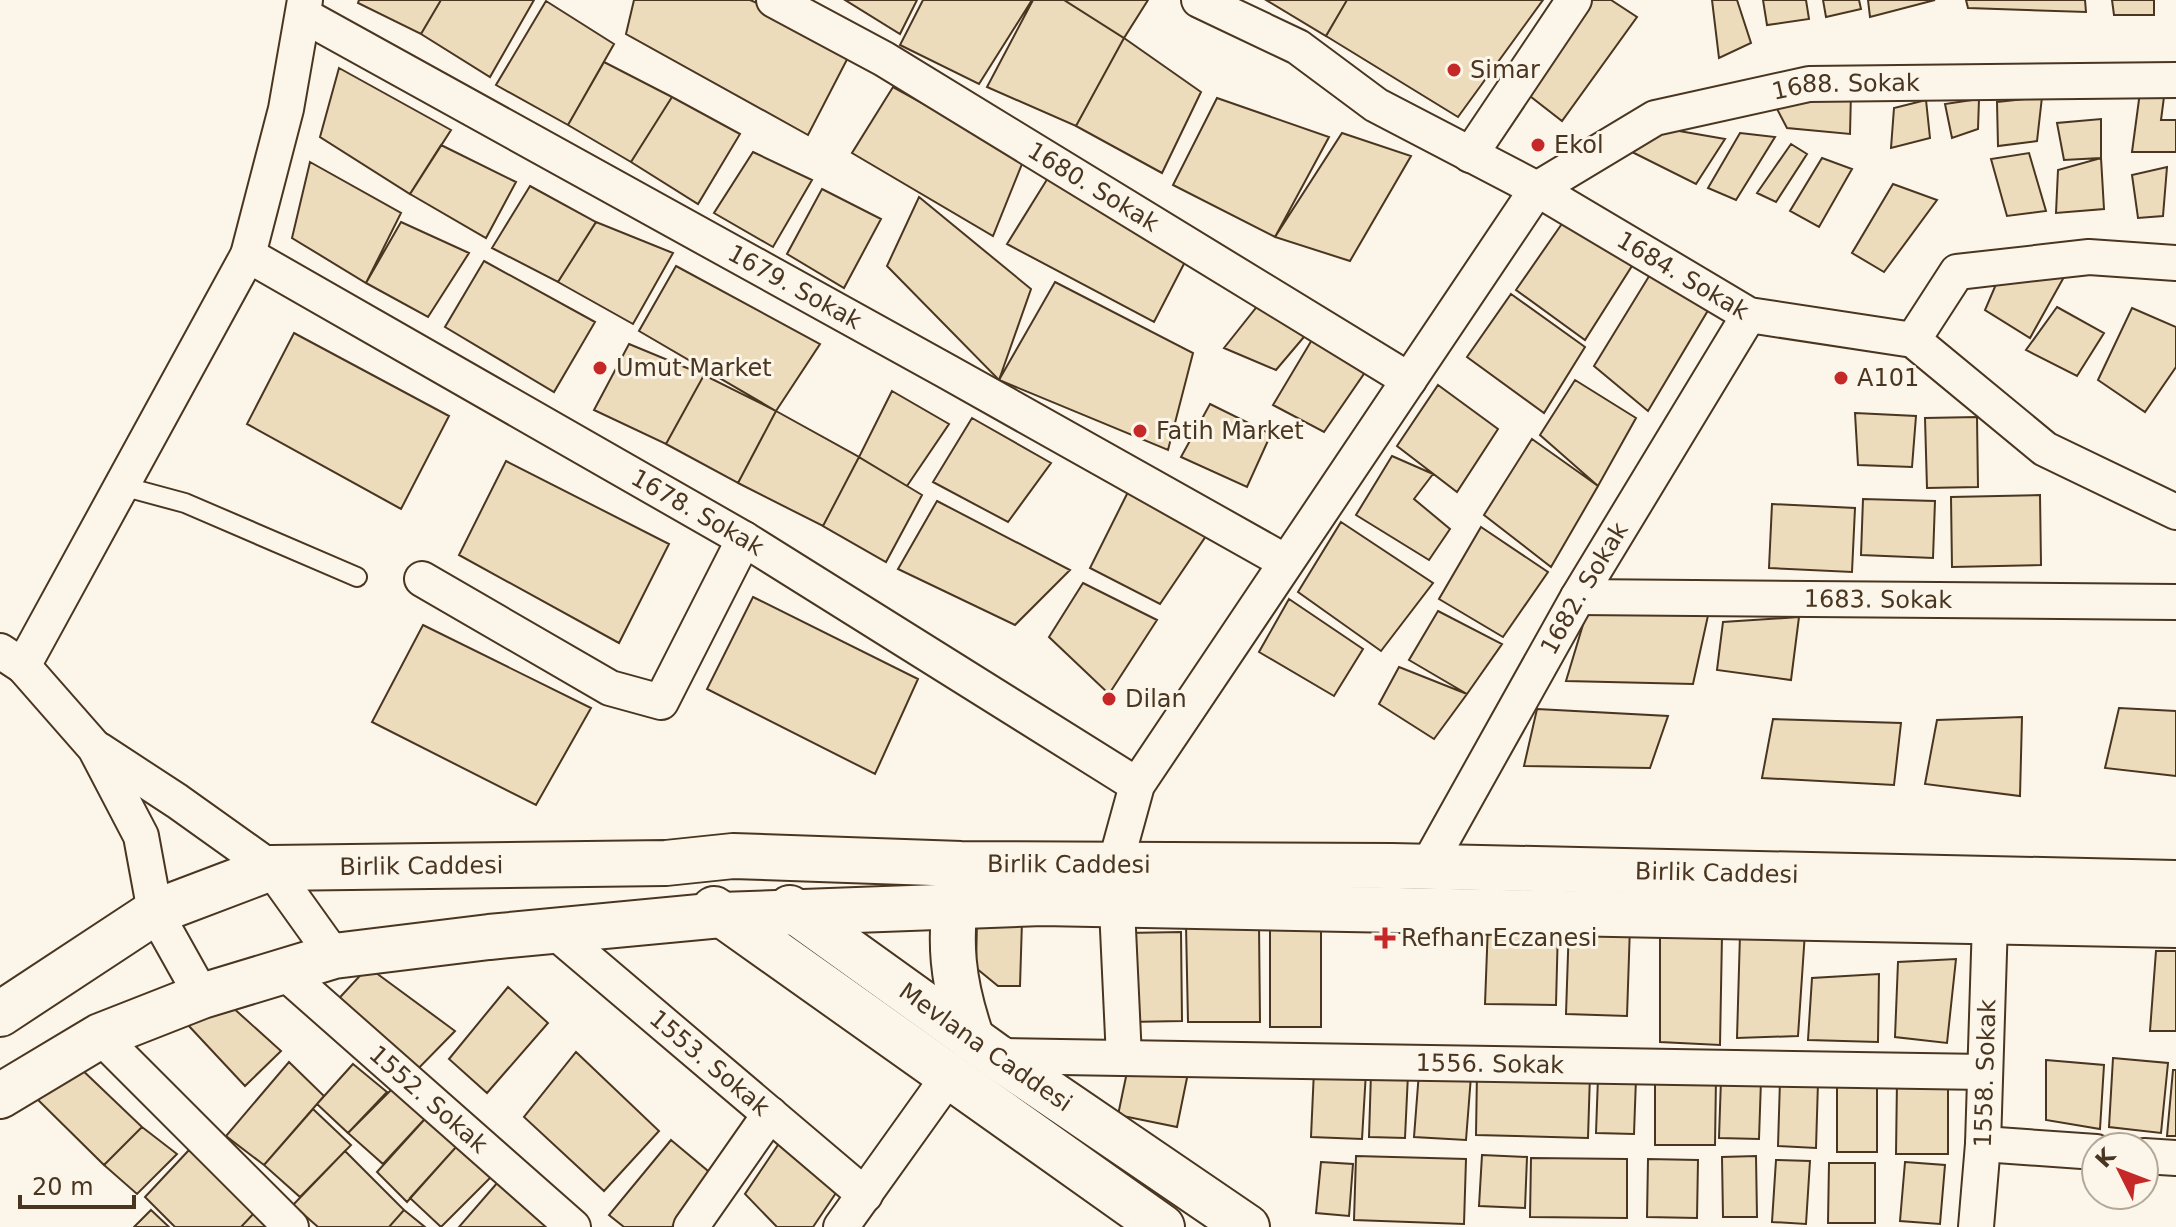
<svg xmlns="http://www.w3.org/2000/svg" width="2176" height="1227" font-family="'DejaVu Sans',sans-serif">
<rect width="100%" height="100%" fill="#fbf6e9"/>
<path fill="#ecdcbc" stroke="#4a3520" stroke-width="2" d="M359,0H441L421,34L358,3Z
M441,0H534L490,77L421,34Z
M634,0H750L855,44L808,135L626,34Z
M845,0H917L900,34Z
M923,0H1032L979,84L900,45Z
M1033,0H1064L1124,38L1076,126L987,87Z
M1064,0H1148L1124,38Z
M1266,0H1347L1326,36Z
M1347,0H1543L1458,117L1326,36Z
M1588,0H1611L1637,17L1562,121L1526,93Z
M1712,0H1737L1751,43L1719,58Z
M1763,0H1806L1809,19L1767,25Z
M1823,0H1859L1861,9L1826,17Z
M1868,0H1935L1870,17Z
M1966,0H2085L2086,12L1968,8Z
M2112,0H2154V15H2114Z
M546,1L614,44L568,125L496,85Z
M1124,38L1201,92L1162,173L1076,126Z
M604,62L672,97L631,162L568,125Z
M339,68L451,130L410,194L320,137Z
M893,87L1024,159L993,236L852,153Z
M2165,89L2161,120H2176V152H2132L2140,92Z
M1851,92L1850,134L1787,128L1776,107Z
M672,97L740,134L698,204L631,162Z
M2042,97L2037,141L1998,146L1997,102Z
M1217,98L1329,137L1275,237L1173,185Z
M1979,99L1978,129L1952,138L1945,104Z
M1926,100L1930,138L1891,148L1894,108Z
M2101,119V158L2064,160L2057,123Z
M1662,128L1725,139L1696,184L1632,152Z
M1342,133L1411,156L1350,261L1275,237Z
M1740,133L1775,137L1736,200L1708,188Z
M1791,144L1807,154L1776,202L1757,193Z
M441,145L516,182L486,238L410,194Z
M753,152L812,180L773,247L714,213Z
M2029,153L2046,211L2007,216L1991,159Z
M1822,158L1852,169L1819,227L1790,211Z
M2101,158L2104,209L2056,213L2058,170Z
M310,162L401,213L366,283L292,238Z
M2167,167L2163,216L2138,218L2132,175Z
M1051,173L1188,256L1154,322L1007,244Z
M1893,184L1937,200L1884,272L1852,253Z
M530,186L596,222L558,282L492,248Z
M822,189L881,219L844,288L787,254Z
M919,197L1031,289L999,380L887,266Z
M1568,215L1637,258L1585,340L1516,290Z
M401,222L469,253L428,317L366,283Z
M596,222L673,253L633,324L558,282Z
M484,261L595,322L554,392L445,327Z
M676,266L820,344L776,411L639,331Z
M2069,268L2030,338L1985,310L2000,275Z
M1651,273L1710,307L1648,411L1594,366Z
M1055,282L1193,353L1168,450L999,380Z
M1511,294L1585,347L1544,413L1467,357Z
M1259,304L1309,331L1276,370L1224,348Z
M2057,307L2104,333L2077,376L2026,350Z
M2132,308L2176,327V367L2145,412L2098,380Z
M294,333L449,416L401,509L247,424Z
M1316,333L1370,365L1324,432L1273,405Z
M629,344L704,375L666,444L594,410Z
M704,375L776,411L738,483L666,444Z
M1575,380L1636,418L1598,486L1540,435Z
M1438,385L1498,429L1457,492L1397,446Z
M892,391L949,424L907,486L859,457Z
M1210,404L1271,434L1247,487L1181,457Z
M776,411L859,457L823,526L738,483Z
M1855,413L1916,416L1912,467L1858,465Z
M1977,417L1978,487L1927,488L1925,418Z
M972,418L1051,463L1008,522L933,482Z
M1532,439L1598,486L1551,567L1484,515Z
M1392,456L1433,474L1414,499L1450,529L1429,560L1356,515Z
M859,457L922,495L886,562L823,526Z
M506,461L669,544L619,643L459,555Z
M1131,486L1208,533L1160,604L1090,568Z
M2040,495L2041,565L1952,567L1951,497Z
M1863,499L1935,501L1933,558L1861,555Z
M937,501L1070,570L1015,625L898,569Z
M1772,504L1855,508L1852,572L1769,568Z
M1341,522L1433,583L1381,651L1298,592Z
M1481,527L1548,572L1503,637L1439,599Z
M1083,583L1157,620L1109,694L1049,637Z
M753,597L918,679L875,774L707,689Z
M1289,599L1363,649L1334,696L1259,652Z
M1588,608L1709,611L1693,684L1566,681Z
M1438,611L1502,644L1467,694L1409,660Z
M1799,617L1791,680L1717,670L1723,622Z
M423,625L591,708L536,805L372,722Z
M1399,667L1467,694L1434,739L1379,704Z
M2119,708L2176,711V776L2105,768Z
M1537,709L1668,716L1650,768L1524,766Z
M2022,717L2020,796L1925,784L1937,720Z
M1773,719L1901,723L1894,785L1762,778Z
M977,920L1022,921L1020,986H998L976,968Z
M1488,924L1558,926L1556,1005L1485,1004Z
M1569,924L1630,926L1627,1016L1566,1014Z
M1186,925H1259L1260,1022H1188Z
M1270,926H1321V1027H1270Z
M1181,932L1182,1021L1128,1022L1126,933Z
M1805,932L1798,1036L1737,1038L1740,934Z
M1722,935L1720,1045L1660,1042V936Z
M2156,951H2176V1031H2150Z
M1956,959L1947,1043L1895,1037L1898,962Z
M368,967L455,1031L412,1075L331,1007Z
M1879,974L1878,1042L1808,1040L1812,978Z
M508,987L548,1023L487,1093L449,1059Z
M221,997L281,1051L245,1086L188,1025Z
M576,1052L659,1131L604,1191L524,1117Z
M2113,1058L2168,1063L2161,1133L2109,1127Z
M2046,1060L2104,1065L2100,1129L2046,1120Z
M289,1062L324,1096L264,1165L226,1136Z
M353,1064L387,1092L348,1133L317,1104Z
M77,1065L142,1127L104,1165L29,1091Z
M1189,1068L1177,1127L1118,1115L1127,1072Z
M1314,1070L1366,1072L1362,1139L1311,1137Z
M2173,1070H2176V1136H2167Z
M1477,1071L1590,1074L1588,1138L1476,1135Z
M1419,1072L1471,1076L1466,1140L1414,1137Z
M1371,1073L1408,1074L1405,1138L1369,1137Z
M1598,1077L1636,1078L1634,1134L1596,1133Z
M1655,1077H1716L1715,1145H1655Z
M1721,1079L1761,1080L1759,1139L1719,1138Z
M1780,1080L1818,1082L1816,1148L1778,1146Z
M1897,1080L1948,1081V1154H1896Z
M399,1082L433,1110L383,1164L348,1133Z
M1837,1087H1877V1152H1837Z
M313,1109L351,1145L300,1197L264,1165Z
M433,1110L466,1136L407,1202L377,1172Z
M142,1127L177,1154L137,1194L104,1165Z
M466,1136L500,1168L441,1227L410,1198Z
M784,1136L842,1184L813,1227H777L745,1194Z
M671,1140L714,1176L672,1227H624L609,1215Z
M189,1150L256,1211L241,1227H175L145,1197Z
M345,1151L404,1210L389,1227H318L293,1205Z
M1482,1155L1527,1157L1525,1208L1479,1206Z
M1356,1156L1466,1159L1464,1224L1354,1220Z
M1756,1156L1757,1217H1723L1722,1157Z
M1531,1158L1627,1159V1218L1530,1217Z
M1648,1159L1698,1160L1697,1218L1647,1217Z
M1776,1160L1810,1161L1806,1224L1772,1222Z
M1321,1162L1353,1164L1349,1216L1316,1213Z
M1905,1162L1945,1165L1940,1224L1900,1221Z
M1829,1163H1875V1223H1828Z
M498,1182L549,1227H459Z
M151,1210L169,1227H134Z
M404,1210L425,1227H389Z
M256,1211L273,1227H241Z"/>
<g fill="none" stroke-linecap="round" stroke-linejoin="round">
<defs>
<path id="service" d="M122,486L185,503L357,577"/>
<g id="minor">
<path id="s1" d="M774,0L884,59L1409,380"/>
<path id="s2" d="M1199,0L1298,47L1376,105L1537,189L1749,315L1913,340L2045,449L2176,512"/>
<path id="s3" d="M303,15L948,372L1286,562"/>
<path d="M1470,155L1574,0"/>
<path id="s4" d="M248,255L744,539L1137,785"/>
<path d="M1913,340L1957,272L2089,257L2176,263"/>
<path d="M422,579L610,688L661,702L744,539"/>
<path id="s5" d="M1578,597L2176,602"/>
<path d="M0,651L23,666L95,748L141,836L155,912L202,996"/>
<path d="M23,666L248,255L286,109L305,0"/>
<path d="M99,750L177,801L271,868L334,956"/>
<path id="s6" d="M1427,867L1578,597L1749,315"/>
<path id="s7" d="M554,931L865,1195"/>
<path id="s8" d="M283,971L573,1227"/>
<path d="M100,1036L291,1227"/>
<path id="s9" d="M996,1056L1985,1072"/>
<path id="s10" d="M1124,1058L1115,865L1137,785L1537,189L1655,118L1809,84L2176,80"/>
<path d="M1983,1144L2096,1152"/>
<path d="M2144,1156L2176,1158"/>
<path d="M691,1227L770,1114"/>
<path d="M841,1227L949,1076"/>
<path id="s11" d="M1976,1227L1983,1144L1990,921"/>
</g>
<g id="secondary">
<path d="M958,881C948,940 952,982 972,1039"/>
<path id="s12" d="M790,908L996,1056L1247,1227"/>
<path d="M714,909L1162,1227"/>
<path id="s13" d="M0,1014L155,912L271,868L666,863L733,856L961,864L1392,866L2176,883"/>
<path d="M0,1096L100,1036L202,996L334,956L489,937L721,915L1042,903L2176,925"/>
</g>
</defs>
<use href="#service" stroke="#4a3520" stroke-width="22"/>
<use href="#minor" stroke="#4a3520" stroke-width="38"/>
<use href="#secondary" stroke="#4a3520" stroke-width="48"/>
<use href="#service" stroke="#fbf6e9" stroke-width="18"/>
<use href="#minor" stroke="#fbf6e9" stroke-width="34"/>
<use href="#secondary" stroke="#fbf6e9" stroke-width="44"/>
</g>
<g fill="#c62828" stroke="#fbf6e9" stroke-width="3">
<circle cx="1454" cy="70" r="8"/>
<circle cx="1538" cy="145" r="8"/>
<circle cx="600" cy="368" r="8"/>
<circle cx="1841" cy="378" r="8"/>
<circle cx="1140" cy="431" r="8"/>
<circle cx="1109" cy="699" r="8"/>
<path d="M1381 926h8v8h8v8h-8v8h-8v-8h-8v-8h8z"/>
</g>
<g text-anchor="middle" dominant-baseline="central" stroke-width="6" stroke-linejoin="round" paint-order="stroke">
<g font-size="24" fill="#4a3520" stroke="#fbf6e9" text-anchor="start">
<text x="1470" y="70">Simar</text>
<text x="1554" y="145">Ekol</text>
<text x="616" y="368">Umut Market</text>
<text x="1857" y="378">A101</text>
<text x="1156" y="431">Fatih Market</text>
<text x="1125" y="699">Dilan</text>
<text x="1401" y="938">Refhan Eczanesi</text>
</g>
<g font-size="24" fill="#4a3520" stroke="#fbf6e9">
<text stroke="none"><textPath href="#s10" startOffset="1326">1688. Sokak</textPath></text>
<text stroke="none"><textPath href="#s1" startOffset="370">1680. Sokak</textPath></text>
<text stroke="none"><textPath href="#s2" startOffset="558">1684. Sokak</textPath></text>
<text stroke="none"><textPath href="#s3" startOffset="562">1679. Sokak</textPath></text>
<text stroke="none"><textPath href="#s4" startOffset="518">1678. Sokak</textPath></text>
<text stroke="none"><textPath href="#s6" startOffset="320">1682. Sokak</textPath></text>
<text stroke="none"><textPath href="#s5" startOffset="300">1683. Sokak</textPath></text>
<text stroke="none"><textPath href="#s13" startOffset="1108">Birlik Caddesi</textPath></text>
<text stroke="none"><textPath href="#s13" startOffset="460">Birlik Caddesi</textPath></text>
<text stroke="none"><textPath href="#s13" startOffset="1756">Birlik Caddesi</textPath></text>
<text stroke="none"><textPath href="#s12" startOffset="240">Mevlana Caddesi</textPath></text>
<text stroke="none"><textPath href="#s7" startOffset="204">1553. Sokak</textPath></text>
<text stroke="none"><textPath href="#s9" startOffset="494">1556. Sokak</textPath></text>
<text stroke="none"><textPath href="#s11" startOffset="154">1558. Sokak</textPath></text>
<text stroke="none"><textPath href="#s8" startOffset="194">1552. Sokak</textPath></text>
</g>
</g>
<g transform="translate(2120 1171) rotate(312)"><circle r="38" fill="#fbf6e9" stroke="#b4a999" stroke-width="2"/>
<path d="M0-6L14 30L0 20L-14 30Z" fill="#c62828"/>
<text y="-12" font-size="22" font-weight="bold" text-anchor="middle" fill="#4a3520">K</text>
</g>
<path d="M20 1195v12h114v-12" fill="none" stroke="#4a3520" stroke-width="4"/>
<text x="32" y="1195" font-size="24" fill="#4a3520" stroke="#fbf6e9" stroke-width="6" paint-order="stroke">20 m</text>
</svg>
